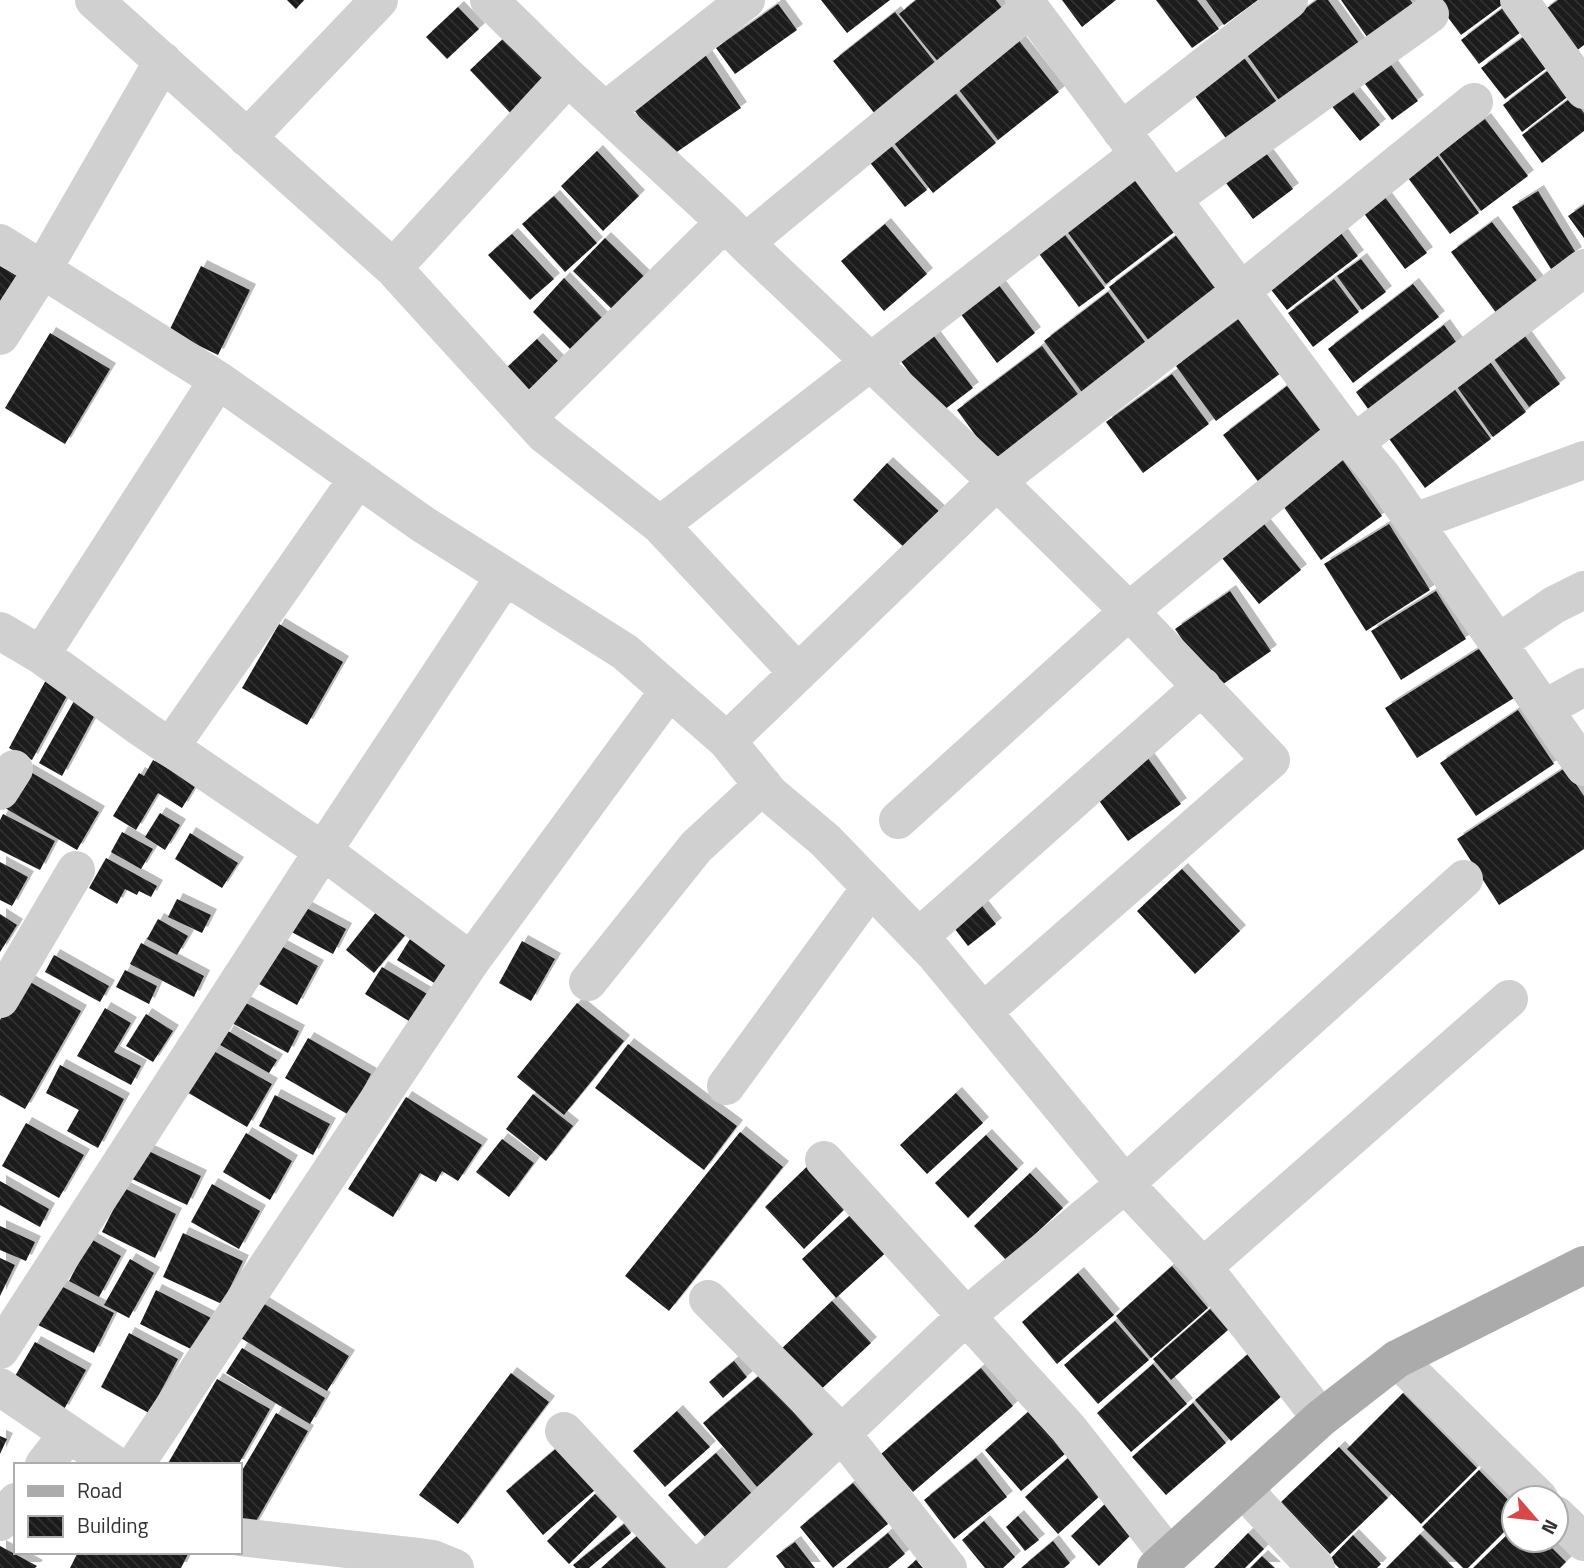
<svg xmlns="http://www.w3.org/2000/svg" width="1584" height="1568" font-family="'Titillium Web',sans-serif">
<defs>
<pattern id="building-back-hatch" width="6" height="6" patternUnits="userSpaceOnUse" patternTransform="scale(1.75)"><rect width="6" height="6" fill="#1a1a1a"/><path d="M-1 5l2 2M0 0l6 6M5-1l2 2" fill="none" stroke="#333"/></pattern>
<filter id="shadow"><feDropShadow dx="6" dy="-6" stdDeviation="0" flood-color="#0004"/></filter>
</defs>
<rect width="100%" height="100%" fill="#fff"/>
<path fill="url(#building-back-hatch)" filter="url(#shadow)" d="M287,0H304L296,9Z
M821,0H890L847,33Z
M916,0H996L1005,12L940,64L899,14Z
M1062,0H1116L1082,27Z
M1156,0H1197L1219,29L1192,48Z
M1206,0H1258L1224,25Z
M1317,0H1328L1361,46L1281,103L1245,52Z
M1341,0H1410L1418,11L1372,44Z
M1443,0H1504L1506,2L1461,35L1438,4Z
M1558,0H1584V45L1575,52L1543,11Z
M778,4L797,30L735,74L716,48Z
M1507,5L1525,29L1479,64L1461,40Z
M458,7L479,29L447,59L426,37Z
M895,12L937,65L875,114L833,61Z
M1529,33L1552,64L1505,99L1481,68Z
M506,36L551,84L514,117L470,70Z
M1017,38L1059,92L998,140L956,86Z
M704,53L741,108L668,158L630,104Z
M1382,53L1418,101L1392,120L1356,72Z
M1242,55L1286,114L1236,152L1192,92Z
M1554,66L1574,92L1522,132L1503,105Z
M1345,82L1380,125L1360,141L1326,99Z
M953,90L996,143L933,193L891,139Z
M1572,97L1584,113V131L1542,163L1522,135Z
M1485,119L1528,176L1481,211L1439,154Z
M889,143L927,190L905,207L868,160Z
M1263,149L1293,189L1253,219L1223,179Z
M597,151L639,196L603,231L561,186Z
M1437,155L1479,213L1450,234L1408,178Z
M1137,176L1177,230L1106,284L1066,230Z
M1538,191L1576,253L1551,269L1512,207Z
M1381,192L1427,253L1405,269L1360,208Z
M554,196L597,243L565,272L522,224Z
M1584,205V238L1568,216Z
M1492,222L1538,282L1497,314L1451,252Z
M885,224L927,274L884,311L841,261Z
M1334,224L1358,256L1287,310L1262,278Z
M1063,232L1105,288L1079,307L1037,251Z
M1181,232L1227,294L1155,349L1109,287Z
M512,234L554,279L530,300L488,255Z
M605,238L652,284L620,317L573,271Z
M1361,259L1386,292L1362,310L1337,276Z
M0,266L28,282L0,329Z
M201,266L250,290L218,355L169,331Z
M564,278L606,322L571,350L533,312Z
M1334,279L1359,312L1313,347L1288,313Z
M998,284L1035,333L997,363L960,313Z
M1413,284L1439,317L1353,383L1328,349Z
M1108,292L1151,350L1087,399L1044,341Z
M1240,318L1281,373L1216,421L1176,366Z
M1444,325L1459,346L1371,413L1356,392Z
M930,331L973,388L940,413L897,356Z
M1522,332L1560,384L1529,407L1491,355Z
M50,333L110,369L65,444L5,408Z
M537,339L559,362L521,398L500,374Z
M1042,346L1086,405L1001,470L957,410Z
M1488,359L1526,412L1493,437L1455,384Z
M1172,374L1209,424L1143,473L1106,422Z
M1287,386L1327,439L1263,488L1223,435Z
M1453,387L1491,439L1425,488L1387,436Z
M1342,459L1382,516L1321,560L1281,503Z
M887,463L943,515L909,552L853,500Z
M1264,524L1301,570L1259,604L1222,558Z
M1389,524L1430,590L1366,631L1324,564Z
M1230,591L1271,651L1216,689L1175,629Z
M1436,591L1466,639L1401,680L1371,631Z
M279,624L343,662L307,725L242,688Z
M1482,647L1514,698L1417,758L1385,708Z
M46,680L69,692L32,760L9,748Z
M74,701L96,713L62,776L39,763Z
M1518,710L1554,764L1476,816L1440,763Z
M1137,743L1181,804L1128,841L1085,781Z
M153,760L196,785L182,808L158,793L136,830L113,816L139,773L144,776Z
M1565,768L1584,796V849L1499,905L1457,839Z
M27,770L99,812L77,850L5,808Z
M160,813L180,825L165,850L145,837Z
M3,814L55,841L40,870L0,850V820Z
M122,832L153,849L141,869L111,852Z
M190,833L238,863L222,888L175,859Z
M106,858L157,886L151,897L139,891L137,895L125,889L117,904L89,888Z
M0,862L28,877L12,906L0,900Z
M1182,869L1240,931L1195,974L1137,911Z
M969,889L996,924L968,946L941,911Z
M177,899L211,915L202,933L168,917Z
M297,903L346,929L333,954L284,928Z
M377,911L406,934L374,973L346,950Z
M0,914L17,925L0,952Z
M158,919L188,936L177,955L147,939Z
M410,939L456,970L444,989L397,960Z
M270,940L318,966L297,1005L248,978Z
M522,941L555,959L531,1001L499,983Z
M141,943L204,976L194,997L130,964Z
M54,955L109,986L100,1002L45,972Z
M382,967L434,998L417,1026L365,994Z
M125,970L157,986L149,1004L116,987Z
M23,978L81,1011L25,1109L0,1095V1020Z
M242,1001L299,1031L288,1053L230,1022Z
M577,1003L624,1041L564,1115L517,1077Z
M105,1008L131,1023L114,1052L141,1066L131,1085L77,1056Z
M146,1014L173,1031L153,1062L126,1046Z
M228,1031L277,1060L269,1073L220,1045Z
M308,1038L371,1074L349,1115L285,1078Z
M628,1044L737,1126L704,1170L595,1088Z
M210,1049L272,1084L247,1127L185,1091Z
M60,1065L124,1099L98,1148L67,1131L79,1110L46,1093Z
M956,1093L983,1123L927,1174L900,1145Z
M533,1094L573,1126L546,1161L506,1129Z
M275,1095L330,1124L313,1155L259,1126Z
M406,1097L482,1145L458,1181L442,1171L436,1182L420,1173L393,1217L348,1189Z
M26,1123L84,1155L59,1198L2,1166Z
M740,1132L783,1167L669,1311L625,1276Z
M246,1133L292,1161L270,1200L223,1172Z
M986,1135L1018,1169L968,1218L935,1183Z
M502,1139L534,1163L509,1197L476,1172Z
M142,1148L201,1176L187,1205L128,1177Z
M815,1159L854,1200L804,1249L765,1207Z
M1030,1173L1063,1208L1007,1261L974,1226Z
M0,1181L49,1209L40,1227L0,1205Z
M212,1184L260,1211L239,1249L191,1222Z
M124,1188L176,1214L155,1258L102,1232Z
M857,1209L892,1247L836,1298L802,1259Z
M0,1226L35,1242L26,1261L0,1250Z
M183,1233L243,1261L222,1304L163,1277Z
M91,1239L121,1256L99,1297L69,1281Z
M0,1258L15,1265L0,1296Z
M130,1259L154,1273L129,1318L104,1305Z
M1172,1266L1208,1308L1151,1358L1116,1316Z
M1078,1273L1114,1315L1057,1364L1022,1322Z
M59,1285L114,1313L94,1353L38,1325Z
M156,1290L213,1319L197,1352L140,1324Z
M258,1300L349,1356L327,1391L236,1335Z
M832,1301L871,1343L816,1394L777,1353Z
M1210,1309L1228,1330L1171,1380L1153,1359Z
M1115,1321L1149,1360L1098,1404L1064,1365Z
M129,1333L178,1359L149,1413L101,1387Z
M35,1342L86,1370L63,1411L11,1383Z
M242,1348L325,1398L310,1424L226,1373Z
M1248,1354L1283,1395L1231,1441L1195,1400Z
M734,1361L747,1377L723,1398L709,1382Z
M1153,1364L1187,1404L1131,1452L1097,1413Z
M981,1368L1013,1406L913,1492L881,1454Z
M511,1373L549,1402L458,1524L419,1495Z
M761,1374L815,1437L757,1487L703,1423Z
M217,1379L270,1409L238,1465H167Z
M1403,1393L1477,1468L1421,1524L1347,1449Z
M1193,1403L1226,1443L1166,1495L1132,1457Z
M1036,1405L1072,1448L1021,1491L985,1450Z
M677,1411L710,1447L665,1487L633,1451Z
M276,1413L308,1431L251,1530L240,1523V1474Z
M0,1436L7,1439L0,1454Z
M559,1446L595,1490L543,1535L506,1491Z
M1339,1447L1388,1498L1330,1554L1281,1502Z
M1079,1448L1112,1485L1058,1534L1025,1497Z
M716,1453L753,1495L706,1538L668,1495Z
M976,1458L1007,1497L954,1539L924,1500Z
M1479,1470L1514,1506V1522L1468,1568H1463L1422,1527Z
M853,1483L888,1524L833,1568L800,1527Z
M595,1494L617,1517L569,1564L547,1541Z
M1106,1503L1134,1532L1099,1566L1071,1536Z
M1018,1516L1039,1540L1025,1551L1006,1527Z
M984,1521L1015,1557L1003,1568H985L962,1540Z
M624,1524L631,1533L589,1568H576L573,1565Z
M1514,1528V1540H1544L1566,1562L1560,1568H1473Z
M888,1533L905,1554L888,1568H846Z
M1248,1533L1264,1549L1245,1568H1214Z
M1420,1534L1454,1568H1386Z
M638,1535L667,1568H601Z
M1353,1535L1381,1564L1377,1568H1339L1330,1559Z
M1053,1541L1070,1563L1064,1568H1021Z
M795,1542L815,1568H785L776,1556Z
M0,1546L37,1566L35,1568H0Z
M78,1552H189L181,1568H70Z
M1262,1556L1275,1568H1250Z
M916,1560L923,1568H907Z"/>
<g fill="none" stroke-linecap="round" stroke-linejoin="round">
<path stroke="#d0d0d0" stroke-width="38" d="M94,0L393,268L544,434L660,525L798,673
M489,0L568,77L725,222L745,243L1013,497L1129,611L1271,760L983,1012
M1024,0L1354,443L1382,476L1584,767
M1519,0L1584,90
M605,111L746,0
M1121,131L1289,0
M247,138L379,0
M1172,199L1430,14
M0,243L218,380L424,525L625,652L727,741L769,793L825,840L934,953L1125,1184L1203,1267L1321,1418
M745,243L1030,8
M393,268L568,77
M0,336L43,269L163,61
M528,417L725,222
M1354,443L1584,268
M1414,522L1584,460
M660,525L1139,154
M0,631L41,655L143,729L323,851L471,961
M1498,643L1554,605L1584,590
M41,655L218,380
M1544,709L1584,687
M727,741L996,482L1241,291L1474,102
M171,746L358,478
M0,791L14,769
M898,820L1129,611L1346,433
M919,937L1202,686
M588,982L696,847L763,785
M0,999L76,870
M726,1086L871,887
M824,1160L1068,1428L1169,1556
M1203,1267L1509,999
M708,1299L842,1434L948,1568
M0,1350L323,851L505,576
M1397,1359L1539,1498
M0,1387L115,1465
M564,1431L692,1568
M44,1465L68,1434
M135,1465L471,961L668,692
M1244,1490L1316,1568
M1556,1515L1584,1542
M0,1522L16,1502
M240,1537L418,1557L433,1559L455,1568
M699,1568L965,1317L1125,1184L1464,879"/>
<path stroke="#ababab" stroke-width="38" d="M1156,1568L1321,1418L1397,1359L1584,1265"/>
</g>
<rect x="14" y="1463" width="228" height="91" fill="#ffffff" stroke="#adadad" stroke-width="2"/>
<rect x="28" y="1486" width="35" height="10" fill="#ababab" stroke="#adadad" stroke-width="2"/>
<text x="77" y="1498" font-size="21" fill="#333333">Road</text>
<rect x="28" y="1516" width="35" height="21" fill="url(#building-back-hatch)" stroke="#adadad" stroke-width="2"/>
<text x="77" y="1533" font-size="21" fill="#333333">Building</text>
<g transform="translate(1535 1519) rotate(118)"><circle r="33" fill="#ffffff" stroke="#adadad" stroke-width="2"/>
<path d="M0-5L12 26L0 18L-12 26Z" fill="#d8474a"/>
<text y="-10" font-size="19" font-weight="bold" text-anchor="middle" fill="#333333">N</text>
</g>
</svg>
